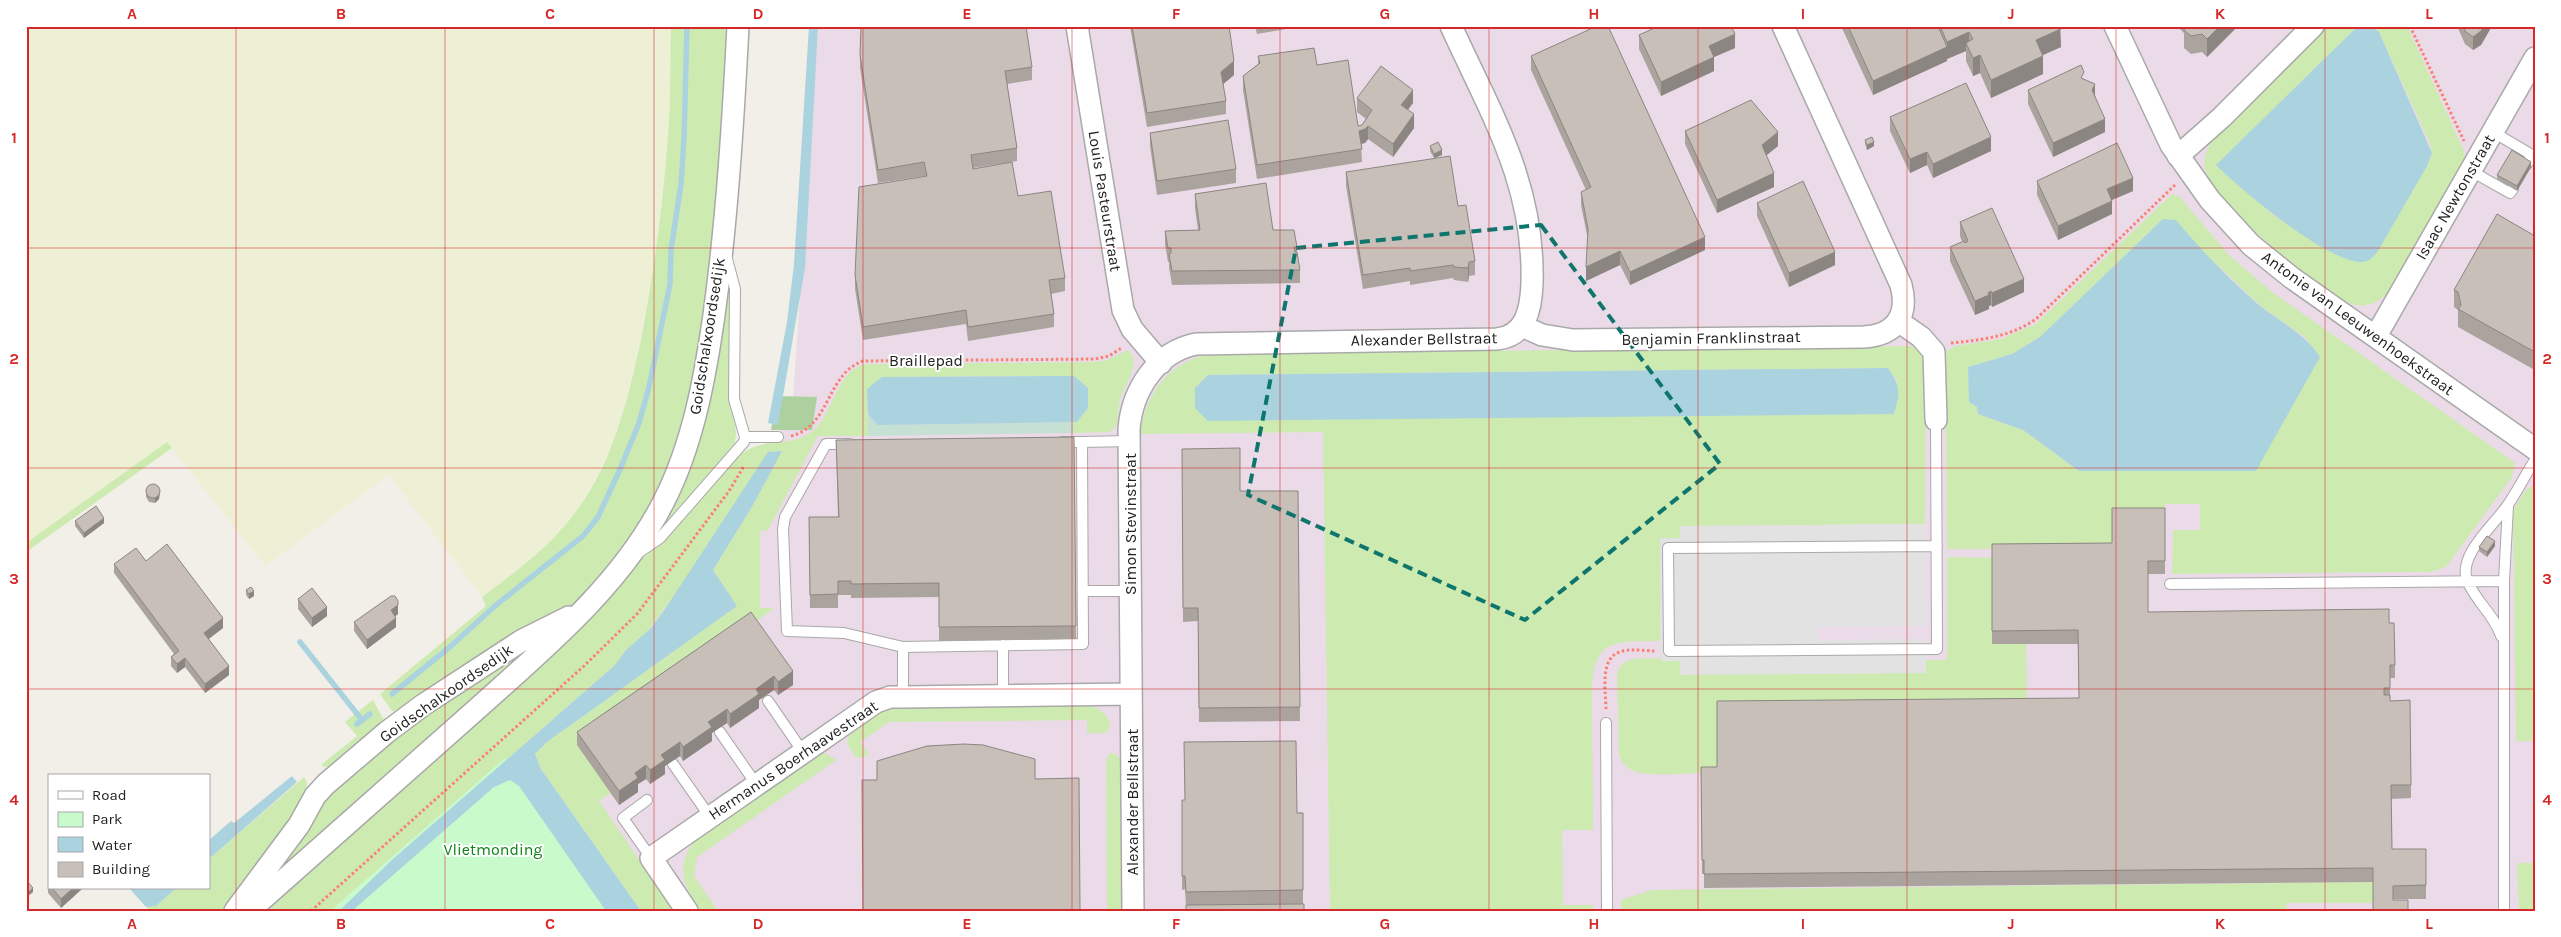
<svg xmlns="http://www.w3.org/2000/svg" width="2561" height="937" font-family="Karla,sans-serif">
<rect width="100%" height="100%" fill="#f2efe9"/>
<path fill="#ebdbe8" d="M818,26H2535V911H659L553,755L708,527L792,414Z"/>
<path fill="#eef0d5" d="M26,26H671L669,135L653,274L634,369L617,434L596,478L575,513L559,533L536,555L482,597L389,475L265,566L167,442L26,543Z"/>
<path fill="#cdebb0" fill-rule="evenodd" d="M671,26H730L721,179L703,336L678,448L656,501L619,555L574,605L404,713L392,711L380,694L486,606L482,597C515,572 549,548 574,514C613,464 628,399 641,339C654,272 663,204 668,136C671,100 670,63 671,26Z
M2329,26H2358L2217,165L2273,215L2322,246L2374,256L2431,157V146L2379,32L2371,26H2407L2464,151L2465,158L2392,288C2383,299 2371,308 2356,305C2325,299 2213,201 2205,169C2203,159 2206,150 2212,141Z
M2172,194L2180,197L2228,254L2272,292L2515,463L2512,477L2446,567L2431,572L2172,574L2173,530H2200V504H2165V513H2146L2112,548L1947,549L1945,352L1955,346L2001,339L2036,324ZM2163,219L2200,249L2262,307L2305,337L2320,357L2079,471L2023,430L1978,414L1977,407L1969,401L1968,367L2012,354L2040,337Z
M726,272L731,285L730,394L736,432L735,443L650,543Z
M1913,346L1921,350L1926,364L1925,524L1681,526L1680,538L1660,539V641C1621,642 1595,636 1592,685L1593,830H1562L1563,905H1593V911H1330L1323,432L1140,434C1145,394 1170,359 1213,354ZM1888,368L1898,382L1195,407V388L1208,375Z
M1128,350C1143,362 1123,387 1120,400C1117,412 1121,426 1109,432L1073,433V422H1077L1088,408V388L1074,376L882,377L867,389L868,436H818L768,530L760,531V608H775L578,745L611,793L599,801L674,911H641L541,769L535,754L547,742L737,606L713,570L753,505L781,451L647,632L626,650L615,665L393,859L339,911H259L668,535L741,454C765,436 792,448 813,431C834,413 837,367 868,364L1089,362L1105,361Z
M167,442L172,448L26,552V543Z
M2535,484V741H2516L2513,510L2526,490Z
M1947,557L1992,558L2026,644L2027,712L1717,715V772C1697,772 1645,779 1630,769C1624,765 1620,760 1619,753L1617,675C1620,654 1644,659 1661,658V661H1680V674L1926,673V660H1947Z
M553,627L332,826L250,894L313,812L381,744Z
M373,700L386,724L331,767H324L321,765L357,736L345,722Z
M1089,705C1099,709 1111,715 1110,728L1105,733H1087V720L889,722L860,742L869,754L862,758L855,757L847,743C848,727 881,710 895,707Z
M825,753L836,760L697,857L694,876L718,911H700C685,889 675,867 693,843L815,756Z
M1110,753L1116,754L1122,762L1123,911H1107L1106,760Z
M304,777L307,783L305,802L229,911H145L149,906H156L176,888H209V859Z
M2517,863H2535V911H2519Z
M2373,882V903H2287L2286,911H1621V900L1652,890Z"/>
<path fill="#add19e" d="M778,396L817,397L812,430H771Z"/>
<path fill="#c6e0d4" d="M868,414L878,425L1073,422V433L868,436Z"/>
<path fill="#c8facc" d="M505,758L611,911H330Z"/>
<path fill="#e2e2e2" d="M1925,524L1926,626L1819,627V640L1926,639V673L1680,675V661H1661L1660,538H1680V526Z"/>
<path fill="#aad3df" d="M809,26H818L805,268L778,425L768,423L787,322L794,264Z
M2358,26H2371L2379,32L2432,153L2427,166L2378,251C2374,256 2370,261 2363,262C2329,264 2241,190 2216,165Z
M2163,219L2176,220C2202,251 2229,279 2259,305C2281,323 2305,333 2320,357L2256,471H2079L2023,430L1978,414L1977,407L1969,402L1968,367L2012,354L2040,337Z
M1888,368C1901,386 1900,394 1894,414L1208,421L1195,408V388L1208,375Z
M1074,376L1088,388V408L1077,422L878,425L868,414L867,389L882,377Z
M782,451L753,505L713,570L737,606L547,742L535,754L541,769L641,911H606L519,786L510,780L494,787L352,911H339L393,859L615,665L626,650L651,628L665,609L768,452Z
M292,776L297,782L209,859V840L231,821L234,823Z
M129,888H176L156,906L146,907Z"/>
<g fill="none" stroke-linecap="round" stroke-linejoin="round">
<path stroke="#aad3df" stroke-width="5.5" d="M300,642L362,720
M392,694L451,646L496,605L583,536L598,517L621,467L639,423L649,387L670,284L671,250L681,184L684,139L687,26
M357,724L370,714"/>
<defs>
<path id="service" d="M2493,132L2532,155L2527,164
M2471,171L2510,193L2513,189
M1936,420C1936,497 1937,573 1937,649L1669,651L1668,548L1937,546
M745,437H778
M1062,442H1082
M850,444H826L785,517L783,529L787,631L844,633L903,647
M635,555L660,538L744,442L745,437L734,399L735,289L726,255
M2170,584L2504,581
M1083,591H1130
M2501,636C2494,614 2475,601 2467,580C2458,555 2494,525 2507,506C2517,492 2525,475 2535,460
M1003,645V695
M903,697V647L1083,644L1082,442L1129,441
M768,701L803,752
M1606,723L1607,911
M720,732L756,784
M673,764L710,817
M647,800L623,818L651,858
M2504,911V581L2508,506"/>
<path id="minor" d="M1077,26L1123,310L1132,329L1161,363
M2115,26L2171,145L2210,200L2251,245L2292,278L2535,449
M2178,156L2222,117L2313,26
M1898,321L1921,337L1934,352L1936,420
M1522,326L1542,335L1573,340L1864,337C1896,335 1909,315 1901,285L1783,26
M2376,336L2535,58
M235,911L299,825L315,796L326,784L387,732L423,705L521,641L569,617
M249,911C325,843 402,776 478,708C546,647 622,584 664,501C693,444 705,378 714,315C727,220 733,123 738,26
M687,911L651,858L876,702L890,697H903L1131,694
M1133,911L1129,429C1132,391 1156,352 1196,344L1497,339C1526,336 1531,309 1532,284C1535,184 1491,114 1451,26"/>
</defs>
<use href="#service" stroke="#a9a9a9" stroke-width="12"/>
<use href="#minor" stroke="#a9a9a9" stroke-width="24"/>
<path stroke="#fa8072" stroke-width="3" stroke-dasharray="2.5 2.5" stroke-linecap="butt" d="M2410,26L2464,141
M1951,343C1981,340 2010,337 2036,319L2175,185
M791,436C831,426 826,374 863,361L1095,359L1109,356L1123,347
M1606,709C1606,693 1599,658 1620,652C1631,648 1645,651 1656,651
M311,911L584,666L637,614L729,491L744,466"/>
<use href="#service" stroke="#fff" stroke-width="10"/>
<use href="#minor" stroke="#fff" stroke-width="21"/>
</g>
<path fill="#aba49e" d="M1130,26H1229L1234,75L1223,84L1226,101V114L1147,127Z
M1255,26H1304L1257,34Z
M1841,26H2060L2061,47L2043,55V74L1991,98L1980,73L1973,76L1966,61V51L1947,59V61L1873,95Z
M2177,26H2238L2207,57L2202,52L2191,54L2184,48V33Z
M2457,26H2492L2481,45L2473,50L2465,44Z
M1639,35L1735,48L1714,57V71L1661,96L1639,49Z
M860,55L1032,67V80L1007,84L1017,148V161L973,168L1018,196L1065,278V291L1051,294L1054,314V327L968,341L966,324L863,340L855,289V275L924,177V176L878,183L860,68Z
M1258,56L1317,65L1358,126L1362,125L1366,119L1357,112V98L1413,103L1408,110L1414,128L1393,157L1368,139L1365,143L1361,144L1362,162L1257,179L1243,90V76L1258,64Z
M1531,56L1705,250L1630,285L1620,265L1586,281L1588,240L1581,205V192L1586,190L1531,70Z
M2084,80L2095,95L2105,132L2053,157L2028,104V90Z
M1890,117L1991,151L1933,178L1927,165L1910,173L1890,131Z
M1685,131L1778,146L1766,155L1774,187L1717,213L1685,144Z
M1150,133L1236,169V183L1157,195L1150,146Z
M1865,140L1874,146L1867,150L1865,144Z
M1430,146L1442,155L1434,158L1430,151Z
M2531,167L2517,191L2497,179V175Z
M1346,172L1458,206L1475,261V275L1469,276L1468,282L1454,280L1453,278L1410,285V281L1363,289L1346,186Z
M2037,181L2133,191L2112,200V214L2058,240L2037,195Z
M1195,194L1273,230L1297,247V252L1300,270V283L1172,285L1169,267V262H1168L1165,244V231L1198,230L1195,208Z
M1757,203L1835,265L1789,287L1757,216Z
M1960,222L2024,292L1992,307L1991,305L1989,306V309L1975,315L1950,261V247L1962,242L1960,236Z
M2535,236V366L2533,369L2458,327V310L2454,307V290Z
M1074,437L1076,639L939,641V597L851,598V595H838V608H810L809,517H838L836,440Z
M1182,449L1240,491H1298L1300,721L1199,722L1198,621L1183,622Z
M146,493H160L159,499L155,503L149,502L146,497Z
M2165,508V574H2148V612L2389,623L2395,665V678H2390V701L2411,785V798L2391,799L2392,849H2426V899H2393V900H2408V911H2373V882L1704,888V874H1702L1701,767H1717L2079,698L2078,644H1992V544L2112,543Z
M75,521L104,523L84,538L75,526Z
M2495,546L2487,557L2479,551V547Z
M146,561L223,628L209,639L229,675L205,693L185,667L177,673L171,666V657L174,654L114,573V564Z
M246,590L254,596L249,599L246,595Z
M298,599L327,616L312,627L298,609Z
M398,610V614L395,616L396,627L367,649L354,631V622Z
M751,612L793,685L778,695L774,690L759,700V708L730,728L727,723L717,729L712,733V741L683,761L680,756L665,766V774L650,784L646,779L638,784V792L619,805L577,745V732Z
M1182,800L1303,813V904L1186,906L1185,889L1182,890Z
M49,883V888H83L61,908L48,893V884Z"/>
<path fill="#8b8681" d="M2058,26H2060L2061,47L2036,58V40Z
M2220,26H2238L2207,57V39Z
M2484,26H2492L2481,45L2473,50V37Z
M1969,32V49L1966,43V51L1947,59V61L1873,95V81L1947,47V42Z
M1735,34V48L1714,57V71L1661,96V82L1709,46Z
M1980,55V73L1973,76V58Z
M2043,56V74L1991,98V80Z
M1234,61V75L1221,86V72Z
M2095,84V98L2092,90Z
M1413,90V103L1401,118V105Z
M1414,114V128L1393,157V144Z
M2105,119V132L2053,157V143Z
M1368,126V139L1365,143L1359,144V131Z
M1778,132V146L1762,159V145Z
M1991,137V151L1933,178V164Z
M1874,142V146L1867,150V145Z
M1442,150V155L1434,158V154Z
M1927,152V165L1910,173V159Z
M2531,162V167L2517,191V186Z
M1774,173V187L1717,213V200Z
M2133,178V191L2107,202V189Z
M2112,201V214L2058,240V226Z
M1705,237V250L1630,285V272Z
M1620,251V265L1586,281V267Z
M1835,252V265L1789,287V273Z
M1469,262V276L1468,282V268Z
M2024,279V292L1992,307V293Z
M1991,291V305L1989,306V309L1975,315V301Z
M2535,348V366L2533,369V351Z
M160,489L159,499L155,503V498Z
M104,518V523L84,538V533Z
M2495,541V546L2487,557V552Z
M254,591V596L249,599V594Z
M398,601V614L391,620V610Z
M327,607V616L312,627V618Z
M223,618V628L204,642V633Z
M396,618V627L367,649V640Z
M185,658V667L177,673V664Z
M229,666V675L205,693V684Z
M793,671V685L778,695V682Z
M774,676V690L759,700V708L730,728V714L756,689Z
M727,709V723L712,733V741L683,761V747L708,722Z
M680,742V756L665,766V774L650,784V770L661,755Z
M646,765V779L638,784V792L619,805V791L635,773Z
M33,888V892L26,898V894Z
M73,888H83L61,908V899Z"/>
<path fill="#c7bfb8" stroke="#8b8681" d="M861,26H1026L1032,67L1005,71L1017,148L971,155L973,169L1012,162L1018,196L1051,191L1065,278L1049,280L1054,314L968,327L966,310L863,327L855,275L859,187L927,176L924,162L878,170L860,55Z
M1132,26H1229L1234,61L1221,72L1226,101L1147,113Z
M1597,26H1608L1705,237L1630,272L1620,251L1586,267L1588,229L1581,192L1591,187L1531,56Z
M1659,26H1731L1735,34L1709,46L1714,57L1661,82L1639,35Z
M1848,26H1938L1947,47L1873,81Z
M1940,26H2059L2061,29L2036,40L2043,56L1991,80L1980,55L1973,58L1966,43L1973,39L1969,32L1947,42Z
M2185,26H2220L2207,39L2202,34L2191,36L2184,30Z
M2463,26H2484L2481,31L2473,37L2465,31Z
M1314,48L1317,65L1348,60L1358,126L1362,125L1372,110L1357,98L1381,66L1413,90L1401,105L1414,114L1393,144L1368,126L1365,129L1359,131L1362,149L1257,165L1243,76L1260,63L1258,56Z
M2081,65L2084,72L2081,78L2095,84L2092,90L2105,119L2053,143L2028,90Z
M1966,83L1991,137L1933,164L1927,152L1910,159L1890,117Z
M1751,100L1778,132L1762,145L1774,173L1717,200L1685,131Z
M1228,120L1236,169L1157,181L1150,133Z
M1872,137L1874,142L1867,145L1865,140Z
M1438,142L1442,150L1434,154L1430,146Z
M2117,143L2133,178L2107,189L2112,201L2058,226L2037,181Z
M2512,150L2531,162L2517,186L2497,175Z
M1450,156L1458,206L1466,205L1475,261L1469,262L1468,268L1454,267L1453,265L1410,271V268L1363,275L1346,172Z
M1803,181L1835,252L1789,273L1757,203Z
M1266,183L1273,230H1294L1297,247H1294L1295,252H1297L1300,270L1172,271L1169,254L1171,253V248H1168L1165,231L1200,230L1195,194Z
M1992,208L2024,279L1992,293L1991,291L1988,293L1989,295L1975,301L1950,247L1964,241L1965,243L1968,241L1960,222Z
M2497,214L2535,236V348L2533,351L2458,309L2461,305L2458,292L2454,290Z
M1074,437L1076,626L939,627V583L851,584V581H838V594L810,595L809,517H839L836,440Z
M1240,448V491H1298L1300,707L1199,708L1198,608H1183L1182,449Z
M146 491a7 7 0 1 1 14 0a7 7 0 1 1-14 0Z
M96,506L104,518L84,533L75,521Z
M2112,508H2165V561H2148V612L2389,609V623H2394L2395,665H2390V688H2384V695H2390V701L2410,700L2411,785H2391L2392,849H2426V885L2393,886V900H2408V910L2373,911V868L1704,874V860H1702L1701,767H1717V701L2079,698L2078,630L1992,631V544L2112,543Z
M2487,536L2495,541L2487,552L2479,547Z
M167,544L223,618L204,633L229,666L205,684L185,658L177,664L171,657L179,651L114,564L136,548L146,561Z
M251,587L254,591L249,594L246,590Z
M312,588L327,607L312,618L298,599Z
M391,596H395L398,601V605L391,610L396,618L367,640L354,622Z
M751,612L793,671L778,682L774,676L756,689L759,694L730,714L727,709L717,716L708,722L712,727L683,747L680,742L661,755L665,760L650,770L646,765L635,773L638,778L619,791L577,732Z
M1296,741L1297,813H1303V890L1186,892L1185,876H1182V800H1185L1184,742Z
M964,744L983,745L1035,759V779L1079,778L1080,911H863L862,780H877V761L927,746Z
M26,880L33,888L26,894Z
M52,888H73L61,899Z
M1304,904V911H1186V905Z"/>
<path fill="none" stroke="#0f766e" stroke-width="4" stroke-dasharray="10 6" stroke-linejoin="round" d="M1541,225L1720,464L1525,620L1248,495L1296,248Z"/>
<path fill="none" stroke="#d62828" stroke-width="1" stroke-opacity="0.55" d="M236,26V911M445,26V911M654,26V911M863,26V911M1072,26V911M1280,26V911M1489,26V911M1698,26V911M1907,26V911M2116,26V911M2325,26V911M26,248H2535M26,468H2535M26,689H2535"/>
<g text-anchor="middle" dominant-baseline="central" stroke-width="4" stroke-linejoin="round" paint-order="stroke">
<g font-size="16" fill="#222" stroke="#fff">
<text transform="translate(2455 197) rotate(-60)">Isaac Newtonstraat</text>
<text transform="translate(1105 201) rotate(81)">Louis Pasteurstraat</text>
<text transform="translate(2358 323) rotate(36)">Antonie van Leeuwenhoekstraat</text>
<text transform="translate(707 336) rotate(-81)">Goidschalxoordsedijk</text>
<text transform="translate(1711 338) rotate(-1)">Benjamin Franklinstraat</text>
<text transform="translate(1424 339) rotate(-1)">Alexander Bellstraat</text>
<text x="926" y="360">Braillepad</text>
<text transform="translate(1130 524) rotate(-90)">Simon Stevinstraat</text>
<text transform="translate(446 693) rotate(-35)">Goidschalxoordsedijk</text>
<text transform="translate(793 760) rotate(-34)">Hermanus Boerhaavestraat</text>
<text transform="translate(1132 802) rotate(-90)">Alexander Bellstraat</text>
</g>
<g font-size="16" fill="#0c8416" stroke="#fff">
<text x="493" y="849">Vlietmonding</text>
</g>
</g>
<rect width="2561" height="937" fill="none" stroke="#ffffff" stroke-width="55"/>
<rect x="48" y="774" width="162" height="115" fill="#ffffff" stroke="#a7a7a7"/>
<rect x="58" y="791" width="25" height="8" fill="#ffffff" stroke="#a7a7a7"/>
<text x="92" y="800" font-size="15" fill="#222222">Road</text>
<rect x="58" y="812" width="25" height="15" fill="#c8facc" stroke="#a7a7a7"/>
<text x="92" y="824" font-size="15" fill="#222222">Park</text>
<rect x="58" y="837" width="25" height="15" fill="#aad3df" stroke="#a7a7a7"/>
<text x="92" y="850" font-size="15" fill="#222222">Water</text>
<rect x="58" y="862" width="25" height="15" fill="#c7bfb8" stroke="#a7a7a7"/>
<text x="92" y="874" font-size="15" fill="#222222">Building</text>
<rect x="28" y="28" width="2506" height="882" fill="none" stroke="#d62828" stroke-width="2"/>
<g font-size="16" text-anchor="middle" font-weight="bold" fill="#d62828">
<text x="132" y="19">A</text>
<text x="341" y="19">B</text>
<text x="550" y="19">C</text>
<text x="758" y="19">D</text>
<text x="967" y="19">E</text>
<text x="1176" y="19">F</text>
<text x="1385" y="19">G</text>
<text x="1594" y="19">H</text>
<text x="1803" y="19">I</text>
<text x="2011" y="19">J</text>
<text x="2220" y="19">K</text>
<text x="2429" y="19">L</text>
<text x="14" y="143">1</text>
<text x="2547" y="143">1</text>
<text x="14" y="364">2</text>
<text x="2547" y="364">2</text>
<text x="14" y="584">3</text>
<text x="2547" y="584">3</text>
<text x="14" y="805">4</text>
<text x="2547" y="805">4</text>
<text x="132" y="929">A</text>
<text x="341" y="929">B</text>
<text x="550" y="929">C</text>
<text x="758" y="929">D</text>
<text x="967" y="929">E</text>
<text x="1176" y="929">F</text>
<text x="1385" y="929">G</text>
<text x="1594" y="929">H</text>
<text x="1803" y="929">I</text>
<text x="2011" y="929">J</text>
<text x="2220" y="929">K</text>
<text x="2429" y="929">L</text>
</g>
</svg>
